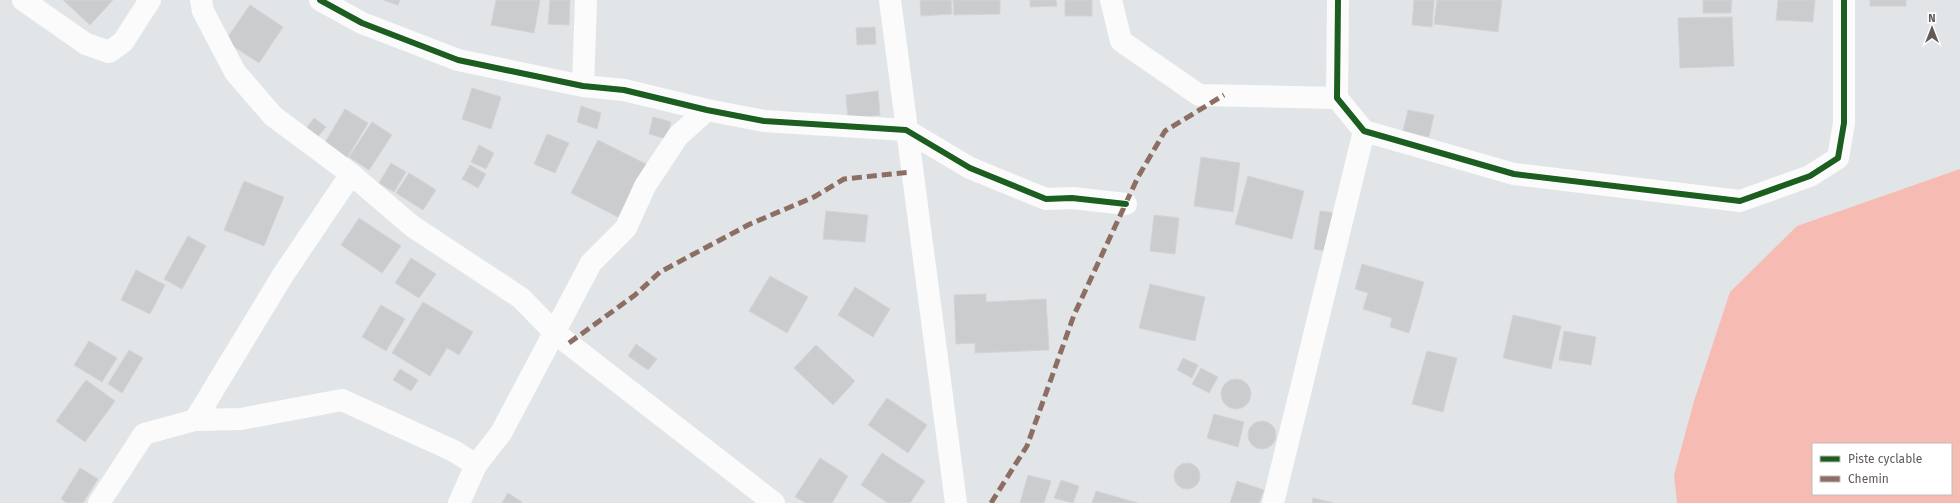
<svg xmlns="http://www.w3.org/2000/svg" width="1960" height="503" font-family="'Fira Sans',sans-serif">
<rect width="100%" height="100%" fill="#e2e5e8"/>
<path fill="#f6bcb3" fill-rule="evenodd" d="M1960,169V503H1677L1674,475L1694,401L1730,292L1797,226ZM1813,444H1951V494H1813Z"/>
<path fill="#cbccce" stroke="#d2d4d8" d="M63,0H113L90,25Z
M383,0H400L398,5Z
M496,0H540L534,33L491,25Z
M550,0H570L569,25L548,24Z
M920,0H951L952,14L921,16Z
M953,0H1000V14L954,15Z
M1030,0H1056L1057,6L1030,7Z
M1065,0H1092V16H1065Z
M1414,0H1434L1432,27L1412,25Z
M1437,0H1502L1498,32L1434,24Z
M1703,0H1732L1731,13H1703Z
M1778,0H1815L1813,22L1776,20Z
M1870,0H1906V6H1870Z
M250,5L283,27L259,63L225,41Z
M1732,17L1734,66L1680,68L1678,18Z
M875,27L876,44L857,45L856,28Z
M472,88L501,97L491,129L462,119Z
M878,91L880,115L848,119L846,95Z
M581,106L601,113L597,129L577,122Z
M345,109L368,123L347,158L324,144Z
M1408,110L1434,115L1429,137L1403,131Z
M653,117L671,122L667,139L649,134Z
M314,118L326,127L316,139L305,130Z
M372,122L392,135L369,170L349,157Z
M547,134L569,143L555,173L534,164Z
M598,140L646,164L618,217L571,193Z
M479,145L494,153L486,169L471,162Z
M1201,157L1240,163L1233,212L1194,206Z
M391,163L406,172L394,192L379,183Z
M470,165L486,174L478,188L462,179Z
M409,173L436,190L423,210L396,193Z
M1248,176L1304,191L1292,239L1235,224Z
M244,181L284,197L264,246L224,230Z
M826,211L868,215L865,242L823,239Z
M1320,211L1337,213L1332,252L1314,249Z
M1154,215L1179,218L1175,254L1150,251Z
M359,218L401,246L382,273L341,245Z
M188,236L206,246L182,289L164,279Z
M411,258L436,274L419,298L395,283Z
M1362,264L1424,282L1409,333L1390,327L1392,318L1363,309L1368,293L1355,289Z
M136,270L165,285L150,314L121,300Z
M770,276L808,297L787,333L749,311Z
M1150,284L1205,297L1195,341L1139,328Z
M855,287L890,309L873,337L838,315Z
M986,294V302L1046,299L1049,350L975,353V343L956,344L954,295Z
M423,302L473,332L459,355L447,348L430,376L392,353Z
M381,305L405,319L386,351L362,337Z
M1513,315L1561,326L1551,369L1503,358Z
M1564,331L1596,337L1591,365L1559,360Z
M89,341L117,358L102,382L74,365Z
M636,344L657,359L648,370L628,356Z
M816,345L855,381L833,405L794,368Z
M129,350L143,358L122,393L108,384Z
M1427,351L1457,358L1443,412L1412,404Z
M1183,358L1198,365L1192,378L1177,370Z
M1201,368L1218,377L1209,393L1192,384Z
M400,369L418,380L411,391L393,380Z
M1221 394a15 15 0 1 1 30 0a15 15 0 1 1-30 0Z
M86,380L115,401L85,442L56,421Z
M887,398L927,425L908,453L868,425Z
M1214,414L1244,422L1238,447L1207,438Z
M1248 435a14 14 0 1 1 28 0a14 14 0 1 1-28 0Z
M882,453L925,481L910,503H888L861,485Z
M820,458L848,476L832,503H806L795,497Z
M1174 476a13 13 0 1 1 26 0a13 13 0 1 1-26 0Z
M80,468L98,479L83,503H67L61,499Z
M1028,475L1051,481L1044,503H1020Z
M1061,480L1079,486L1073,503L1054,498Z
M1237,481L1264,490L1259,503H1230Z
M1096,491L1138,503H1092Z
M508,493L522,502L521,503H502Z
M1313,498L1334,503H1312Z"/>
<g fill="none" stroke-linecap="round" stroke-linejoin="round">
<path stroke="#fbfbfc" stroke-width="22" d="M23,0L86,44L109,52L123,42L150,0
M201,0L203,11L235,72L273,116L351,174L412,226L521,298L555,333L774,503
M320,0L362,23L458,60L583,86L624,90L707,110L764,121L906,130L970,168L1046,199L1072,198L1126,204
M890,0L956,503
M1111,0L1121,41L1199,95L1337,98
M1338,0L1337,98L1364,131L1514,174L1740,201L1810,176L1838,158L1844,123V0
M583,86L586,0
M195,420L241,419L342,400L454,451L476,465
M99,503L144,434L195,420L283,275L351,174
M459,503L476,465L501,433L591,263L626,228L645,186L678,136L707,110
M1273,503L1364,131"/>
<path stroke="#8d6e63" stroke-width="5" stroke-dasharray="10 5" stroke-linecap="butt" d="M569,343L635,295L660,272L750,224L814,197L844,179L911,172
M991,503L1027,446L1074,315L1138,177L1165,131L1224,95"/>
<defs>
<path id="cycleway" d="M320,0L362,23L458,60L583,86L624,90L707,110L764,121L906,130L970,168L1046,199L1072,198L1126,204
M1338,0L1337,98L1364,131L1514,174L1740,201L1810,176L1838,158L1844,123V0"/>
</defs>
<use href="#cycleway" stroke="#fff" stroke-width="8"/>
<use href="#cycleway" stroke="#1b5e20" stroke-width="6"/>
</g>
<rect x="1812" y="443" width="140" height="52" fill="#ffffff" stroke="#bfbdbc"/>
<rect x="1820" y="456" width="20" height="6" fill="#1b5e20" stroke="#bfbdbc"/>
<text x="1848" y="463" font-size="12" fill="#605a58">Piste cyclable</text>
<rect x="1820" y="476" width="20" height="6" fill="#8d6e63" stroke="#bfbdbc"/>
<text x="1848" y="483" font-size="12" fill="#605a58">Chemin</text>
<g transform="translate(1932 28)" stroke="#ffffff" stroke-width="3" paint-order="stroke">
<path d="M0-3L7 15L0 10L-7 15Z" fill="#605a58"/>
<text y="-6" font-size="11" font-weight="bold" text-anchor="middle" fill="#605a58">N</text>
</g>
</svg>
